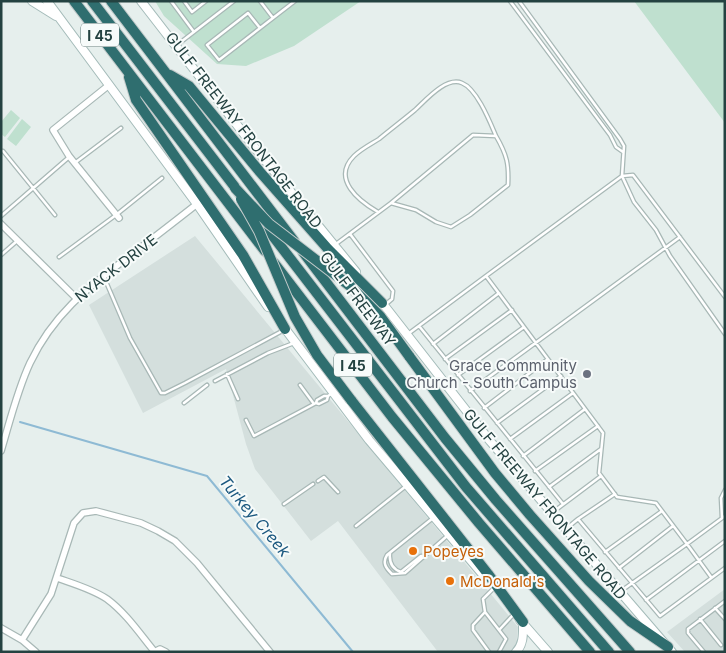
<svg xmlns="http://www.w3.org/2000/svg" width="726" height="653" font-family="Inter,sans-serif">
<rect width="100%" height="100%" fill="#e6efed"/>
<path fill="#d4dfdd" d="M195,236L518,627L516,647L510,652H438L338,521L311,541L255,469L246,444L226,369L143,413L89,305Z
M725,589V652H685L667,632Z"/>
<path fill="#bfe0cf" d="M155,1H361L294,46L246,66L217,64L164,16Z
M634,1H725V123Z
M11,110L20,118L5,137L1,134V122Z
M22,119L31,127L16,146L7,139Z"/>
<g fill="none" stroke-linecap="round" stroke-linejoin="round">
<path stroke="#8ebad4" stroke-width="2" d="M20,422L207,476L353,652"/>
<defs>
<path id="lane" d="M171,1L194,32
M184,1L192,12L206,1
M260,1L273,18L219,60L207,45L248,13L260,28
M510,1L610,135L616,147L623,152
M519,1L620,139L624,146L622,176L633,175L725,297
M273,18L295,1
M177,45L234,1
M1,151H3L55,215
M76,162L121,128
M378,212C359,201 331,179 354,156C361,149 371,144 379,139C391,129 403,120 415,110C425,101 446,76 462,83C477,89 490,122 496,136
M1,216L68,158
M350,234L393,291L392,299L385,305
M336,244L391,203L416,210L436,222L451,227L470,215L508,185C509,164 507,155 496,136L473,135L391,203
M1,255L17,241
M59,257L116,215L162,178
M486,276L622,176L634,202L656,230L670,256L725,334
M104,277L130,338L161,393H165L185,383L284,330
M419,326L563,504
M408,334L486,276L603,433L599,473L617,497L656,503L687,544L725,516
M433,344L499,293
M445,359L512,310
M227,374L238,399
M458,375L524,327
M215,381L268,353L294,343
M300,385L314,404
M470,391L680,237
M328,396L327,400L319,404L316,403L317,400L324,396H328L331,394
M184,403L207,385
M484,408L548,359
M246,420L254,436L316,403
M497,423L561,376
M510,439L573,393
M523,456L585,409
M535,471L598,426
M318,481L324,477L338,492
M549,487L601,449
M615,494L578,519L660,616L725,568
M284,504L313,484
M553,512L601,476
M433,518L387,555C382,563 386,568 392,574L405,573L447,536
M722,518L721,498L725,490
M356,526L406,486
M567,528L578,519
M605,552L662,511
M390,553C389,562 392,569 401,572L421,556H425
M619,568L673,526
M494,588L483,599L485,612L506,639L499,652
M621,591L687,544L711,577
M646,600L725,541
M715,608L725,619
M485,612L473,625V630L489,652
M700,619L721,645
M500,629L514,614
M704,652L688,633V629L725,601"/>
<path id="street" d="M109,85L53,130L69,156L119,218
M1,224L76,298
M1,451C10,421 17,391 30,363C53,315 86,289 127,258C151,240 174,222 197,204
M57,578C74,584 92,589 107,599C126,613 140,634 154,651
M1,628L22,640L36,652
M22,640L51,594L74,523L83,513L96,511L141,523L158,531L175,541L197,563L270,652
M154,652L160,649L166,652"/>
<path id="secondary" d="M32,1L56,16
M47,1L197,204L268,307
M141,1L251,143L356,272
M380,300L490,441L672,652
M283,326L369,440L484,576
M520,620L548,652
M516,652C524,644 523,633 523,622"/>
<path id="highway" d="M74,1L265,251
M92,1L241,195
M111,1L294,241
M170,75L189,86L260,172L328,249L382,303
M129,77L136,100L243,255L285,329
M259,218L466,487L609,652
M303,252L445,438L496,500L630,652
M274,263L392,417L479,523L590,652
M409,356L495,473L530,515L589,581L630,621L668,647
M351,400L488,574L523,622"/>
</defs>
<use href="#lane" stroke="#a8b8b6" stroke-width="5"/>
<use href="#street" stroke="#a8b8b6" stroke-width="8"/>
<use href="#secondary" stroke="#a4bbb9" stroke-width="10"/>
<use href="#highway" stroke="#c2caca" stroke-width="12"/>
<use href="#lane" stroke="#fff" stroke-width="2.5"/>
<use href="#street" stroke="#fff" stroke-width="5.5"/>
<use href="#secondary" stroke="#fff" stroke-width="8"/>
<use href="#highway" stroke="#2f6e6f" stroke-width="10"/>
<defs>
<path id="highway-bridge" d="M235,188L269,224L350,286L380,316L409,356
M241,199L259,231L295,317L317,355L351,400"/>
</defs>
<use href="#highway-bridge" stroke="#c2caca" stroke-width="12" stroke-linecap="butt"/>
<use href="#highway-bridge" stroke="#2f6e6f" stroke-width="10"/>
</g>
<circle fill="#6b7280" stroke="#f7fbfa" stroke-width="2" cx="587" cy="374" r="5"/>
<g fill="#e8710a" stroke="#f7fbfa" stroke-width="2">
<circle cx="413" cy="551" r="5"/>
<circle cx="450" cy="581" r="5"/>
</g>
<g text-anchor="middle" dominant-baseline="central" stroke-width="4" stroke-linejoin="round" paint-order="stroke">
<g fill="#f7fbfa" stroke="#637a78" stroke-width="1">
<rect x="81" y="23.5" width="38" height="23" rx="4"/>
<rect x="334" y="353.5" width="38" height="23" rx="4"/>
</g>
<g font-size="14" font-weight="bold" fill="#244241">
<text x="100" y="35">I 45</text>
<text x="353" y="365">I 45</text>
</g>
<g font-size="15" fill="#244241" stroke="#f7fbfa">
<text transform="translate(244 130) rotate(52)">GULF FREEWAY FRONTAGE ROAD</text>
<text transform="translate(116 268) rotate(-38)">NYACK DRIVE</text>
<text transform="translate(358 299) rotate(53)">GULF FREEWAY</text>
<text transform="translate(545 504) rotate(50)">GULF FREEWAY FRONTAGE ROAD</text>
</g>
<g font-size="15" fill="#5b616d" stroke="#f7fbfa" text-anchor="end">
<text x="577" y="365">Grace Community<tspan x="577" dy="17">Church - South Campus</tspan></text>
</g>
<g font-size="15" fill="#c56008" stroke="#f7fbfa" text-anchor="start">
<text x="423" y="551">Popeyes</text>
<text x="460" y="581">McDonald's</text>
</g>
<g font-size="16" font-style="italic" fill="#1c5980" stroke="#f7fbfa">
<text transform="translate(255 516) rotate(50)">Turkey Creek</text>
</g>
</g>
<rect width="726" height="653" fill="none" stroke="#244241" stroke-width="5"/>
</svg>
